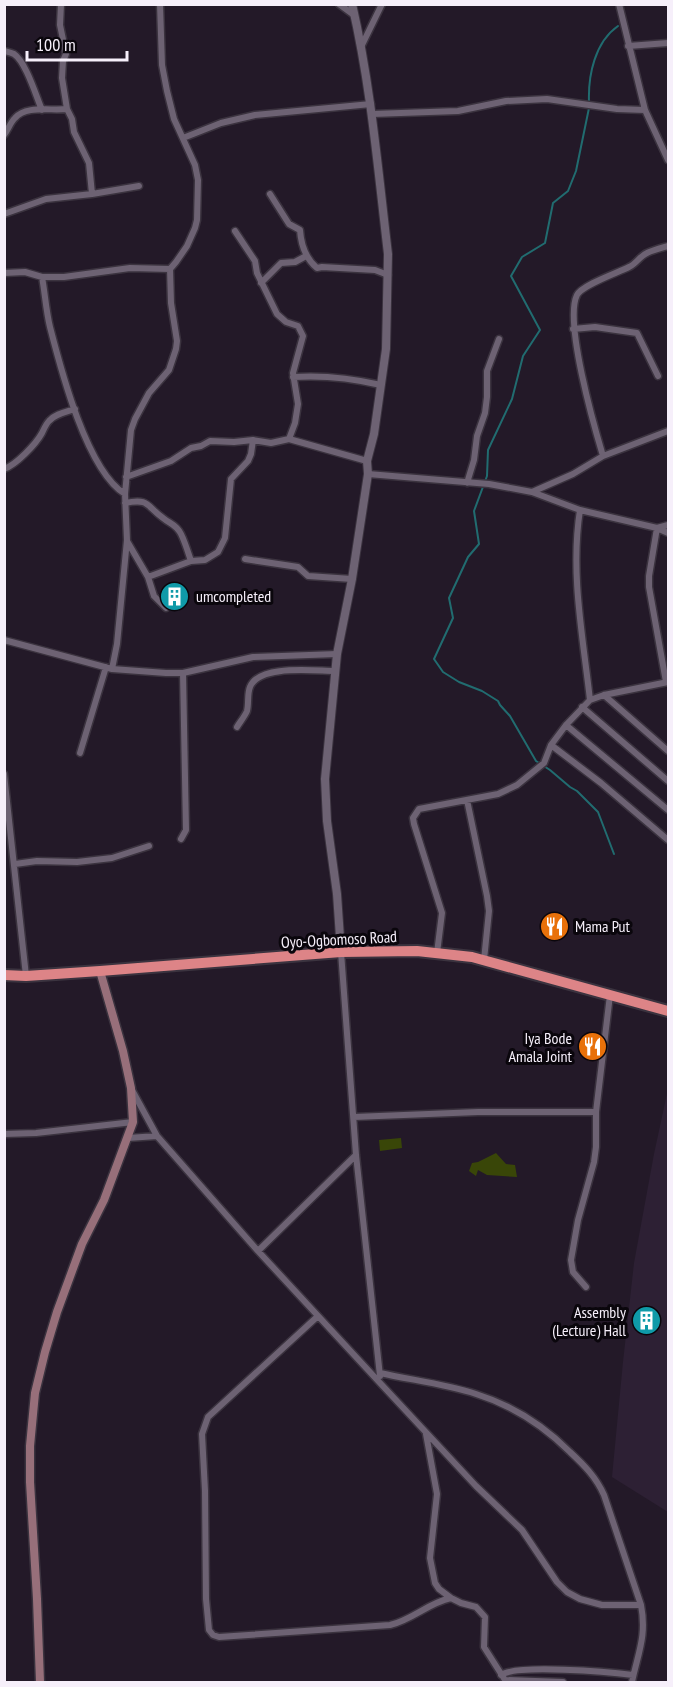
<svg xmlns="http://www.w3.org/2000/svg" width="673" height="1687" font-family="'PT Sans Narrow',sans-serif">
<rect width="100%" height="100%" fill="#231928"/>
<path fill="#2d2034" d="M668,1089V1512L612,1477L623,1362L634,1263L654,1154Z"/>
<path fill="#394608" d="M401,1138L402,1148L380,1151L379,1140Z
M496,1153L506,1164L515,1165L517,1177L487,1175L478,1170L476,1176L469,1171L472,1163L478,1162Z"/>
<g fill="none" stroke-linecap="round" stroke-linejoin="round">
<path stroke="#216c70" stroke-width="2" d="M589,102C588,75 595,42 618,26
M589,108L576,171L568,191L553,203L545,243L522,257L511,276L540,330L523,356L512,399L488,450L487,476L474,511L479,544L468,557L449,598L453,618L434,659L443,672L459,682L482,691L498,701L500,705L510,716L536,761L550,770L570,787L577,791L598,812L614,854"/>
<defs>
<path id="minor" d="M61,4L60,25L66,54L63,61L62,78L67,109L72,119L74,132L89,163L92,194
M339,4L354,15
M619,4L645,110L668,160
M362,45L382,4
M628,46L668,43
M4,51C8,52 10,52 14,54C26,62 36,96 42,110
M372,114L458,111L506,101L547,99L617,109L645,110
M4,135C8,130 10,123 15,118C26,105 51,111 67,109
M183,138L221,123L255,115L371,104
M270,194L289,224L300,230C301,245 305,258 317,268L322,267L375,270L388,275
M4,214L46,199L92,194L139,186
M235,231L255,261L257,273L277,314L286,322L298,326L303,336L293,373L298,404L295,423L289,439
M4,273L25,272L42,277H64L130,268L170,269L176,262L187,246L195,228L197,220L198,180L195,165L174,119L167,91L162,65L160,4
M42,277C45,293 46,311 50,327C61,370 87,471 125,494
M261,283L281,263L295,262L306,256
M573,329L595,327L637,333L658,376
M293,377C323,375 351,378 381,385
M603,456C594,426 564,321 577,295C582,285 617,273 629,267C636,264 640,256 647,253C653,250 661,248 668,246
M4,469C16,465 36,444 42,433C44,429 46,424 49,421C55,414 66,412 75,409
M368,474L489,484L532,492L580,510L657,528L668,533
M126,477L171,461L191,448L201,446L210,441L234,442L253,440L271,443L289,439L367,461
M467,483L474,460L477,436L485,413L487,397V371L499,339
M532,492L573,474L603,456L668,431
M125,503C150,498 146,506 163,518C170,524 176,524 181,534C185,542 188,552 191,561
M580,510C570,573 583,637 590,700
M127,541L148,577L154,596L166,608
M245,559L298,567L308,576L352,579
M148,577L191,561L205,560L218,552L225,538L231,479L248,461L251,454L253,440
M4,640L112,669L166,673H183L253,657L337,654
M112,669L117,644L127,540L125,494L131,430L135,419L149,393L169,370L176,349L177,341L171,303L170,269
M666,682L649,587V576L657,528L668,525
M604,695L668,751
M582,707L668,781
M566,725L668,810
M237,727C240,722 245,716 247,711C249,703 247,694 250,687C259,664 314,671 335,671
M551,745L601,783L668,840
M80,753L106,667
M4,774L26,976
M467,800L487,896L489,911L484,960
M181,839L186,830L183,673
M15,864L37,861L77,862L112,858L149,846
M341,952L356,1155L380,1376
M437,953L442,913L414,824L413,818L419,809L498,794L517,785L544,763L551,745L566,725L590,700L604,695L668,682
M132,1090L157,1136L258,1251L381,1384L476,1486L522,1530L557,1582L567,1592L580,1599L602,1605H641
M354,1117L478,1112H596
M4,1134L36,1133L133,1122
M128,1138L157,1136
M258,1251L356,1155
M586,1287L573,1272L571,1260L578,1220L594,1162L596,1147V1112L610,995
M318,1316L208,1417L202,1434L205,1491L206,1599L209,1630L213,1635L219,1637L390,1625C412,1620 428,1603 451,1598
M380,1373C411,1380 446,1384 476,1394C511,1405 544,1426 570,1452C584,1465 596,1477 604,1495L641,1605C647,1636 638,1653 632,1682
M426,1434L437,1494L430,1558L435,1583L439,1589L451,1598L461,1603L476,1607L485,1617L484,1647L505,1680L563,1682
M501,1675C516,1664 610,1672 633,1675"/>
<path id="tertiary" d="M341,952L337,894L327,821L325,779L337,654L352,579L368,474L367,461L374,434L386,349L388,254C378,170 371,86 352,4"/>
<path id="secondary" d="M40,1682L37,1599L30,1482V1446L35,1393L45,1352L57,1312L82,1244L104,1200L133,1122L131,1088L123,1051L100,971"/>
<path id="trunk" d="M4,975L26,976L100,971L341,952L417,951L472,957L668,1011"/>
</defs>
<use href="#minor" stroke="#3b333f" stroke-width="9"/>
<use href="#tertiary" stroke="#3b333f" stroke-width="10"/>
<use href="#secondary" stroke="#3b333f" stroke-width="11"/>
<use href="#trunk" stroke="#3b333f" stroke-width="14"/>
<use href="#minor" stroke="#6d6273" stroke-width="6"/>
<use href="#tertiary" stroke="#6d6273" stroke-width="8"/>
<use href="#secondary" stroke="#976f7a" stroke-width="8"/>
<use href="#trunk" stroke="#dd8487" stroke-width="10"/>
</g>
<defs>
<symbol id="building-disc" viewBox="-11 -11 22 22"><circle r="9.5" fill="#0f9aa8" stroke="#0a060c"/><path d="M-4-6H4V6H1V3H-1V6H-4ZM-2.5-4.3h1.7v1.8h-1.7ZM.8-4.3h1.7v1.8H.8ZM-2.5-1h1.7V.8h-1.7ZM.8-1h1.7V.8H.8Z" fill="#fff"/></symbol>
<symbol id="restaurant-disc" viewBox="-11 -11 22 22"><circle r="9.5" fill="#e8710a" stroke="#0a060c"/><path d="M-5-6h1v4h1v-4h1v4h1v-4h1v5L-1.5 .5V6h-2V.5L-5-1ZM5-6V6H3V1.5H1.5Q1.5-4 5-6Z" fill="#fff"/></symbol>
</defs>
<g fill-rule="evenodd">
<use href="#building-disc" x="158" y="580" width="33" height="33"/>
<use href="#restaurant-disc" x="538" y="910" width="33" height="33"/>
<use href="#restaurant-disc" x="576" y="1030" width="33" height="33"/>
<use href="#building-disc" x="630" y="1304" width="33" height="33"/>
</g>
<g text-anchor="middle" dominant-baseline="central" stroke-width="6" stroke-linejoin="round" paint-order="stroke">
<g font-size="16" fill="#f6effa" stroke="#0a060c" text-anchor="start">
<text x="196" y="596">umcompleted</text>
<text x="575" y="926">Mama Put</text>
<text x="572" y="1038" text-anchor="end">Iya Bode<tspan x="572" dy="18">Amala Joint</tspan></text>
<text x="626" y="1312" text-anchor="end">Assembly<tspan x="626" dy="18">(Lecture) Hall</tspan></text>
</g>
<g font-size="16" fill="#f6effa" stroke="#0a060c">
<text transform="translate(339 939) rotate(-3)">Oyo-Ogbomoso Road</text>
</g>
</g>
<rect width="673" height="1687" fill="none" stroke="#f6effa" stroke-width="12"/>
<path d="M27 51v9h100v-9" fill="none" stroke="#f6effa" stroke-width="3"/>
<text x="36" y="51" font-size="18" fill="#f6effa" stroke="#0a060c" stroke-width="4.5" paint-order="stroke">100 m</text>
</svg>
